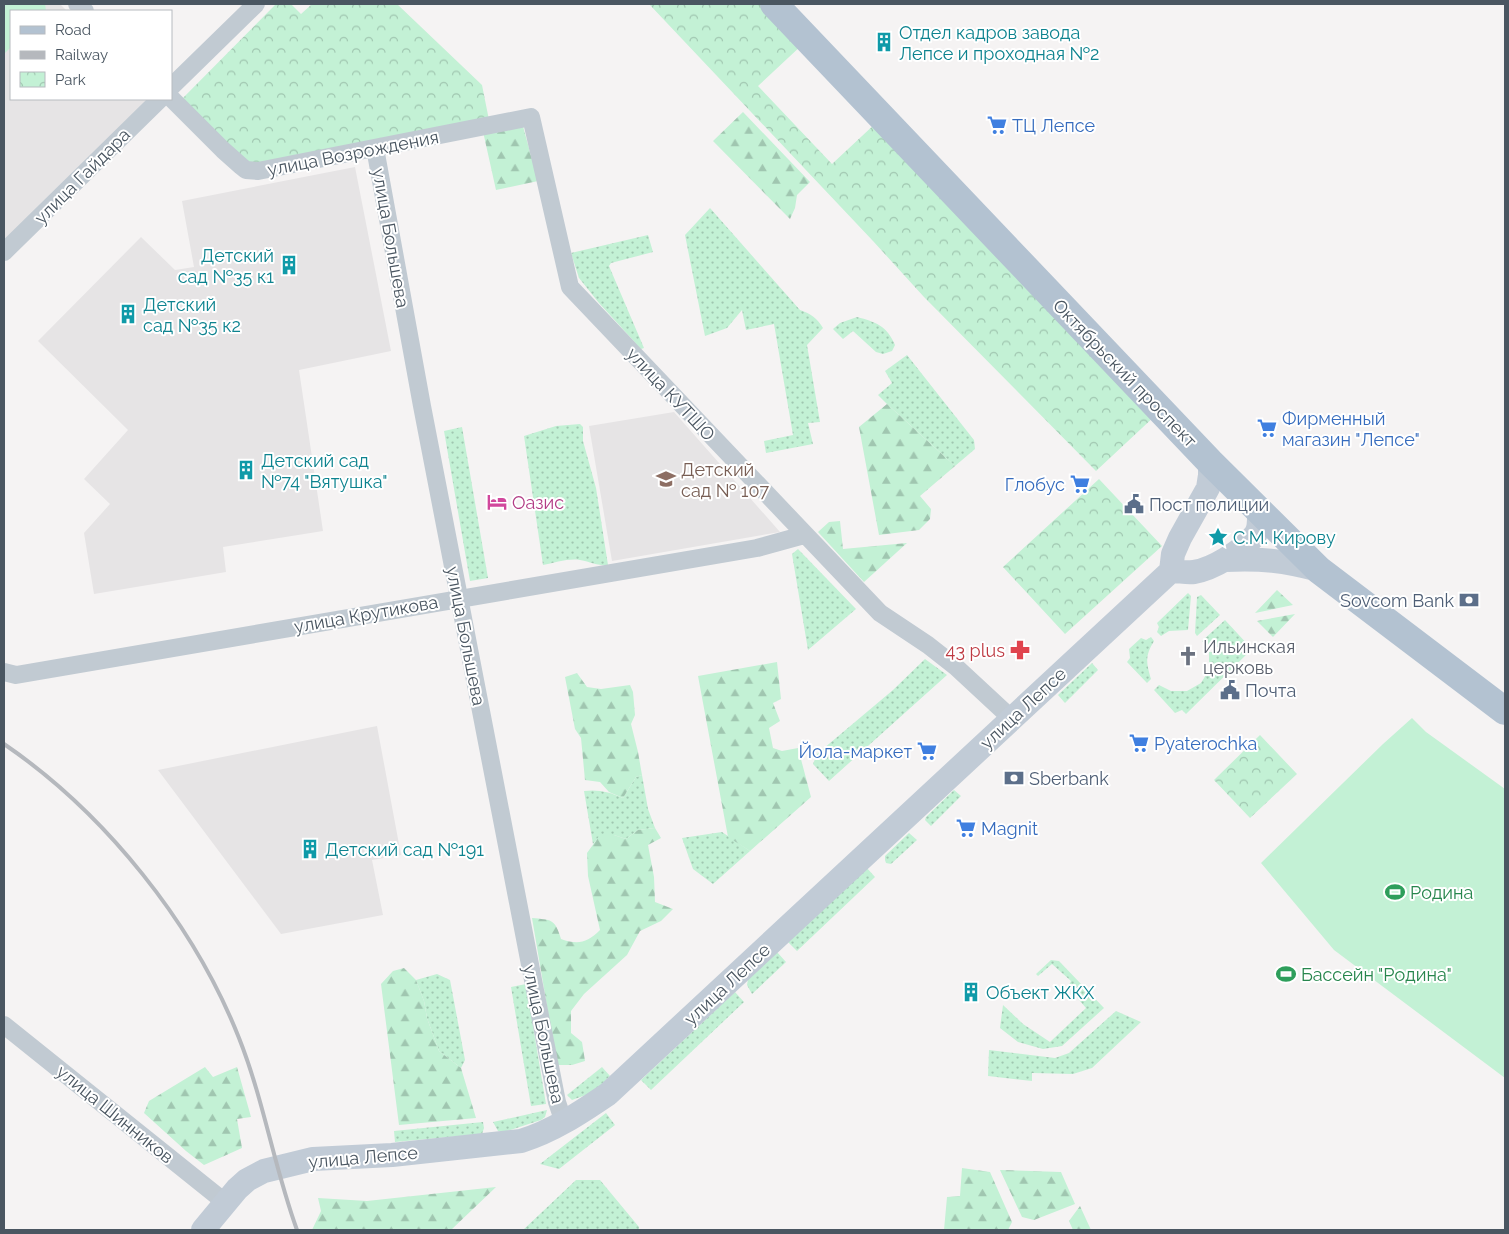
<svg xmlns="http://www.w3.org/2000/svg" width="1509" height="1234" font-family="Raleway,sans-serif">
<defs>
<pattern id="grass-dots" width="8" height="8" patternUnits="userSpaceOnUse" patternTransform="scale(1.25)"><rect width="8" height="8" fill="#c3f1d5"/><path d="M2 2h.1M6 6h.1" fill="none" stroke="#a0c6b0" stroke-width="1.8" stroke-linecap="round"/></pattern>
<pattern id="forest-firs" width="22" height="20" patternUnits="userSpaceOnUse" patternTransform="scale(1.25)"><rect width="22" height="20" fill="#c3f1d5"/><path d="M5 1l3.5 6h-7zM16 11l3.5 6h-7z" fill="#a0c6b0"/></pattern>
<pattern id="park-crowns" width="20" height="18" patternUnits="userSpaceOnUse" patternTransform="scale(1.25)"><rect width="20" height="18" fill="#c3f1d5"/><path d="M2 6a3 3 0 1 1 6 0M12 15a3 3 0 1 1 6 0" fill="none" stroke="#a0c6b0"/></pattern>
</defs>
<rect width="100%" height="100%" fill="#f5f3f3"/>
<path fill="#e6e4e5" d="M4,4H60L67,11H11V99H152L4,247Z
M355,167L391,351L299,370L323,531L223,547L226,572L94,594L84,533L110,504L84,479L128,430L38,341L141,237L175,270L194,267L182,201Z
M674,412L780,532L612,561L589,426Z
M377,726L401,855L372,860L383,915L281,934L158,770Z"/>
<path fill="url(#grass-dots)" d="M710,208L800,310C811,314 817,318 823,328L807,345L820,422L808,423L813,444L766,453L764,441L793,435L774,324L746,330L742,310L727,328L705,336L685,235Z
M648,235L653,252L611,263L609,266L644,348L641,349L599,303L579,278L571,253Z
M857,317C876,322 887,326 895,345L892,351L883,354L876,352L853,331L843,339L833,329L840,323Z
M907,355L974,440L975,449L955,466L887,404L878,395L892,383L885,371Z
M580,424L583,427V441L596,488L608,565C596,566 592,562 580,560C569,558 554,563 543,565L524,436L556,426Z
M462,427L488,578L470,581L444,431Z
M798,549L856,609L808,650L792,554Z
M1188,593L1191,596L1188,630L1169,631L1161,636L1157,632L1159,627L1157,623Z
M1201,595L1220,615L1197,636L1195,633L1197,597Z
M1225,620L1250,647H1208L1202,641Z
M1151,637L1154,641C1145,656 1146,662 1151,679L1147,683L1127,662L1130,658L1129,649L1141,638L1146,640Z
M1250,651L1186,714L1182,710L1175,713L1154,690L1159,685L1171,691H1187L1201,683L1209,670V652Z
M925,659L947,675L829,781L813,764L817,754L893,690Z
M1092,663L1098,670L1065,703L1058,695Z
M642,775L648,809L655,828L638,830L626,839L614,835H601L593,844L584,791C598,789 610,792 623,798L636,777Z
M954,790L961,796L931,826L925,820L926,817Z
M722,832L750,851L713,884L693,869L682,838Z
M909,833L917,840L891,864L886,863L885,860V856Z
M866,867L875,877L797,951L788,942Z
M777,952L786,962L752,994L747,985L748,979Z
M1051,960L1059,961L1104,1008L1062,1046L1043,1049L1018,1042L1000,1028L1003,1005L1023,1024L1050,1042L1086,1008L1068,987L1071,981L1052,964L1038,976L1036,974Z
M437,974L450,980L465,1060L461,1068L439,1051L427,1018L424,1001L416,980Z
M526,984L546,1104L531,1106L511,987Z
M735,992L744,1002L651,1090L641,1080Z
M1116,1011L1141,1022L1092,1068L1073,1074L1032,1073V1081L988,1076L989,1050L1055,1058L1069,1053Z
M602,1067L610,1076L594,1092L572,1100L567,1095Z
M547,1110L545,1117L541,1120L507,1131H498L493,1122Z
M606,1113L615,1125L559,1169L540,1164Z
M483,1122L484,1128L482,1134L395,1142L394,1131Z
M576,1180H600L639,1227V1230H523Z"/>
<path fill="url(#forest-firs)" d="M743,112L810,182L797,195L795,208L790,219L713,141Z
M521,119L538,181L496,190L482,127Z
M887,404L955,466L920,496L931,509L930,519L919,530L879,535L859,427Z
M840,521L843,549L907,543L864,582L818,532L829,522Z
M1277,590L1293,605L1255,613Z
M1295,614L1273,637L1257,621Z
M777,662L781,699L773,703L780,721L769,728L773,748L782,751L798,748L811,797L750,851L728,837L698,676Z
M577,673L587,687L601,689L630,685L633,692L635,715L631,724L638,752L642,775L636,777L623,798L609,792L600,782L585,780L581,738L575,729L565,677Z
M655,828L661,838L648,845L654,877L655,902L673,909L661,921L640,931L627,955L584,994L571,1011V1033L582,1042L585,1061L572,1065H557L532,918C551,920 555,918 561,939C578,945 587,943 600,930L588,876L587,853L600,835H614L626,839L638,830Z
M404,968L416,980L424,1001L427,1018L439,1051L461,1068L476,1118L399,1125L381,984L393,971Z
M205,1067L213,1077L237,1067L251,1117L237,1119L242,1148L204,1165L186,1151L144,1113L149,1101Z
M962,1168L990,1172L1012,1222L1008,1230H944L947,1197L960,1196Z
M1000,1170L1061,1172L1075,1204L1034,1220L1022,1217Z
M496,1187L451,1230H312L321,1211L318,1198L367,1201Z
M1080,1206L1091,1230H1073L1069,1221Z"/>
<path fill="url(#park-crowns)" d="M276,4H291L301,14L312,4H397L482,85L490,125L258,171L177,104Z
M649,4H764L803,44L758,86L832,164L877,122L1157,414L1096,471L924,297L873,241Z
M1099,479L1162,546L1065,634L1003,567Z
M1260,735L1297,774L1250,818L1214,780Z"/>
<path fill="#c3f1d5" d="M4,4H45L46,11H11V47L4,54Z
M1412,718L1426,732L1505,789V1078L1334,950L1261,863L1383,744Z"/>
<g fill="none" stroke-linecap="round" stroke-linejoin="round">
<path stroke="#c1cad2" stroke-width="18" d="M77,4L85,11
M171,87L256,4
M171,98L223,150L241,166L246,170L258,171L531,117L570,287L880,613L928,645L956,667L1012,719
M375,148L422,406L533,980L557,1102L564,1123
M4,252L160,99
M4,672L16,675L757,548L804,535
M4,1025L226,1203"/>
<path stroke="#c1cbd6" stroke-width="24" d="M1225,560C1261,558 1285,561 1319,570
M1171,571C1179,571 1187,573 1194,572C1213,569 1242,551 1254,536C1260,530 1259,518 1259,510
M203,1230L237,1189L247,1180L264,1171L313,1159L392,1155L521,1141C553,1131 580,1113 608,1094L1171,571L1173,554L1180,538L1208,488L1210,475V462"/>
<path stroke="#b3c2d1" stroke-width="28" d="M774,4L1210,462L1319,570L1505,711"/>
<path stroke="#b5b8bd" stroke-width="4" d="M4,744C105,813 194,924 239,1038C264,1101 274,1167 297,1230"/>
</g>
<defs>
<symbol id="building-bare" viewBox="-9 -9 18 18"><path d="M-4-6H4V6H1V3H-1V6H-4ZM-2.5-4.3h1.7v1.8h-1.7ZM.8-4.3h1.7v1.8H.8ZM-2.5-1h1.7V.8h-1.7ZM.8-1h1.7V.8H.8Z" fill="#0f9aa8" stroke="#fff" stroke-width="2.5" paint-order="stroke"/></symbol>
<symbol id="supermarket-bare" viewBox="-9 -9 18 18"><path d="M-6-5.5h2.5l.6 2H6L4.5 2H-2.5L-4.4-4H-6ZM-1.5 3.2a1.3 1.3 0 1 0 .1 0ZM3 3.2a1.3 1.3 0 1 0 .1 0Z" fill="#3f7fe0" stroke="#fff" stroke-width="2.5" paint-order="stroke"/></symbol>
<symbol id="school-bare" viewBox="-9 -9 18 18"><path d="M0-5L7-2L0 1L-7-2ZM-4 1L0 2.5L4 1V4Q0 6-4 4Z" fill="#8d6e63" stroke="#fff" stroke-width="2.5" paint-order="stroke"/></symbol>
<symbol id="hotel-bare" viewBox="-9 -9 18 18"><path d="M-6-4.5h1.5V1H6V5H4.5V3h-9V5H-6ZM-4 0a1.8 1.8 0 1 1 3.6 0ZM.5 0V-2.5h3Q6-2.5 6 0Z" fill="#d1479c" stroke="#fff" stroke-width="2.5" paint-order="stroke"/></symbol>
<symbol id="civic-bare" viewBox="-9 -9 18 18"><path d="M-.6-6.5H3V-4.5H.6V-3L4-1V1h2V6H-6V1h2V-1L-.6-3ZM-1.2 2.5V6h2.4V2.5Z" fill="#5c6f8a" stroke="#fff" stroke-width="2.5" paint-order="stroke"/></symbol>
<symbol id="sight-bare" viewBox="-9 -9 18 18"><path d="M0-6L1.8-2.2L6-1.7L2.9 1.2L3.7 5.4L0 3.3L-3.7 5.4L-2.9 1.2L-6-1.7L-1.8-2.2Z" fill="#0f9aa8" stroke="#fff" stroke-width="2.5" paint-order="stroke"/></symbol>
<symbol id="bank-bare" viewBox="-9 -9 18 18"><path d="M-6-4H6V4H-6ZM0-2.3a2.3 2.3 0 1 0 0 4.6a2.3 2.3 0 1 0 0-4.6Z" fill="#5c6f8a" stroke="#fff" stroke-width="2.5" paint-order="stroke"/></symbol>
<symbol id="pharmacy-bare" viewBox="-9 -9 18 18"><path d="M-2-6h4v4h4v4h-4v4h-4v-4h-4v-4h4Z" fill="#e0444e" stroke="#fff" stroke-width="2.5" paint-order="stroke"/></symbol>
<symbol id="church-bare" viewBox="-9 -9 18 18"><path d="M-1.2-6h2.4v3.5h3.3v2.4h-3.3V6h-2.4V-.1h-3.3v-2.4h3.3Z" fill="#6b7280" stroke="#fff" stroke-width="2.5" paint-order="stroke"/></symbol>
<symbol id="stadium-bare" viewBox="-9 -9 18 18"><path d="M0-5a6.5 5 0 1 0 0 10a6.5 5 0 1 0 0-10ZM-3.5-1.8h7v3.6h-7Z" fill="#2e9e5b" stroke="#fff" stroke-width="2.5" paint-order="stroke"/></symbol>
</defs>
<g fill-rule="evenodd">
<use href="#building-bare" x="870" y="28" width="28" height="28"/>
<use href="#supermarket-bare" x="983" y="111" width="28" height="28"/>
<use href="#building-bare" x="275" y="251" width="28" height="28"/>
<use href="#building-bare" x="114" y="300" width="28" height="28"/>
<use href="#supermarket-bare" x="1253" y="414" width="28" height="28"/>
<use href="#building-bare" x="232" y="456" width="28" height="28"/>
<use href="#school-bare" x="652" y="465" width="28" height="28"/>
<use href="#supermarket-bare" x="1066" y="470" width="28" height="28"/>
<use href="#hotel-bare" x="483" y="488" width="28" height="28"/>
<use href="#civic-bare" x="1120" y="490" width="28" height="28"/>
<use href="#sight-bare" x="1204" y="523" width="28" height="28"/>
<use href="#bank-bare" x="1455" y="586" width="28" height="28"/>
<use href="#pharmacy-bare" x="1006" y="636" width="28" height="28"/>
<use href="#church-bare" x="1174" y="642" width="28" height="28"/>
<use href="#civic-bare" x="1216" y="676" width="28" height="28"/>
<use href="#supermarket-bare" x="1125" y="729" width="28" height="28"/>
<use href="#supermarket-bare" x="913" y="737" width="28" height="28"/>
<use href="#bank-bare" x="1000" y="764" width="28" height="28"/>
<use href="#supermarket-bare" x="952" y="814" width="28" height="28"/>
<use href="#building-bare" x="296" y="835" width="28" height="28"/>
<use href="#stadium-bare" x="1381" y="878" width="28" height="28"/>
<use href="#stadium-bare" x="1272" y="960" width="28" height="28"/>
<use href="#building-bare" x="957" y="978" width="28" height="28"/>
</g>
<g text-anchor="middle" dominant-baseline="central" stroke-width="4" stroke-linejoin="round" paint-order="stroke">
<g font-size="18" fill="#0d838f" stroke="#fff" text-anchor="start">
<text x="899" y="32">Отдел кадров завода<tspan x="899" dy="21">Лепсе и проходная №2</tspan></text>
<text x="274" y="255" text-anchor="end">Детский<tspan x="274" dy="21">сад №35 к1</tspan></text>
<text x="143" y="304">Детский<tspan x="143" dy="21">сад №35 к2</tspan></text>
<text x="261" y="460">Детский сад<tspan x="261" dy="21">№74 "Вятушка"</tspan></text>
<text x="1233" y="537">С.М. Кирову</text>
<text x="325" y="849">Детский сад №191</text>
<text x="986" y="992">Объект ЖКХ</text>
</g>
<g font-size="18" fill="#366cbe" stroke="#fff" text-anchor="start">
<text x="1012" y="125">ТЦ Лепсе</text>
<text x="1282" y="418">Фирменный<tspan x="1282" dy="21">магазин "Лепсе"</tspan></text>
<text x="1065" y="484" text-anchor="end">Глобус</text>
<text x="1154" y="743">Pyaterochka</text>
<text x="912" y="751" text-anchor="end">Йола-маркет</text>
<text x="981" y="828">Magnit</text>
</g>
<g font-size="18" fill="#4a5661" stroke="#fff">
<text transform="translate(353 153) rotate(-11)">улица Возрождения</text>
<text transform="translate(82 176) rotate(-45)">улица Гайдара</text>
<text transform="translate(391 238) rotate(80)">улица Большева</text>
<text transform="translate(1125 373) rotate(46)">Октябрьский проспект</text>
<text transform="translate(671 394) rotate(47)">улица КУТШО</text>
<text transform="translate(366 614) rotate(-10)">улица Крутикова</text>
<text transform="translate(466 636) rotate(79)">улица Большева</text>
<text transform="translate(1023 708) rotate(-43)">улица Лепсе</text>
<text transform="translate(727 984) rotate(-43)">улица Лепсе</text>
<text transform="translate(544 1034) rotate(78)">улица Большева</text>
<text transform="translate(115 1114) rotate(39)">улица Шинников</text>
<text transform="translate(363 1157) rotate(-5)">улица Лепсе</text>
</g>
<g font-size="18" fill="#785e54" stroke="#fff" text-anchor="start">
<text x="681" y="469">Детский<tspan x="681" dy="21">сад № 107</tspan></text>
</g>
<g font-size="18" fill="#b23c85" stroke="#fff" text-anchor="start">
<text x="512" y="502">Оазис</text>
</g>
<g font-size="18" fill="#4e5e75" stroke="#fff" text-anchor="start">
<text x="1149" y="504">Пост полиции</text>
<text x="1454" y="600" text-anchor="end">Sovcom Bank</text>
<text x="1245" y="690">Почта</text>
<text x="1029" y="778">Sberbank</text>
</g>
<g font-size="18" fill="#5b616d" stroke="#fff" text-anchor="start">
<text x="1203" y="646">Ильинская<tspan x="1203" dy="21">церковь</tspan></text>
</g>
<g font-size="18" fill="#be3a42" stroke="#fff" text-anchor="end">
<text x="1005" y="650">43 plus</text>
</g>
<g font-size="18" fill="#27864d" stroke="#fff" text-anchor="start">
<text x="1410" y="892">Родина</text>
<text x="1301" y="974">Бассейн "Родина"</text>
</g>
</g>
<rect width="1509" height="1234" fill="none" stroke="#4a5661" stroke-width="10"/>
<rect x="10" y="10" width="162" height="90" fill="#ffffff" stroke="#b7bbc0"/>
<rect x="20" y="26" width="25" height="8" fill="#b3c2d1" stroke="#b7bbc0"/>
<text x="55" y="35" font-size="15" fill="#4a5661">Road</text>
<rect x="20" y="51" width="25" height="8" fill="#b5b8bd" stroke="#b7bbc0"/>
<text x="55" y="60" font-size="15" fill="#4a5661">Railway</text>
<rect x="20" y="72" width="25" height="15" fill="url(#park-crowns)" stroke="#b7bbc0"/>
<text x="55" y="85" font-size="15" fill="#4a5661">Park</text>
</svg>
